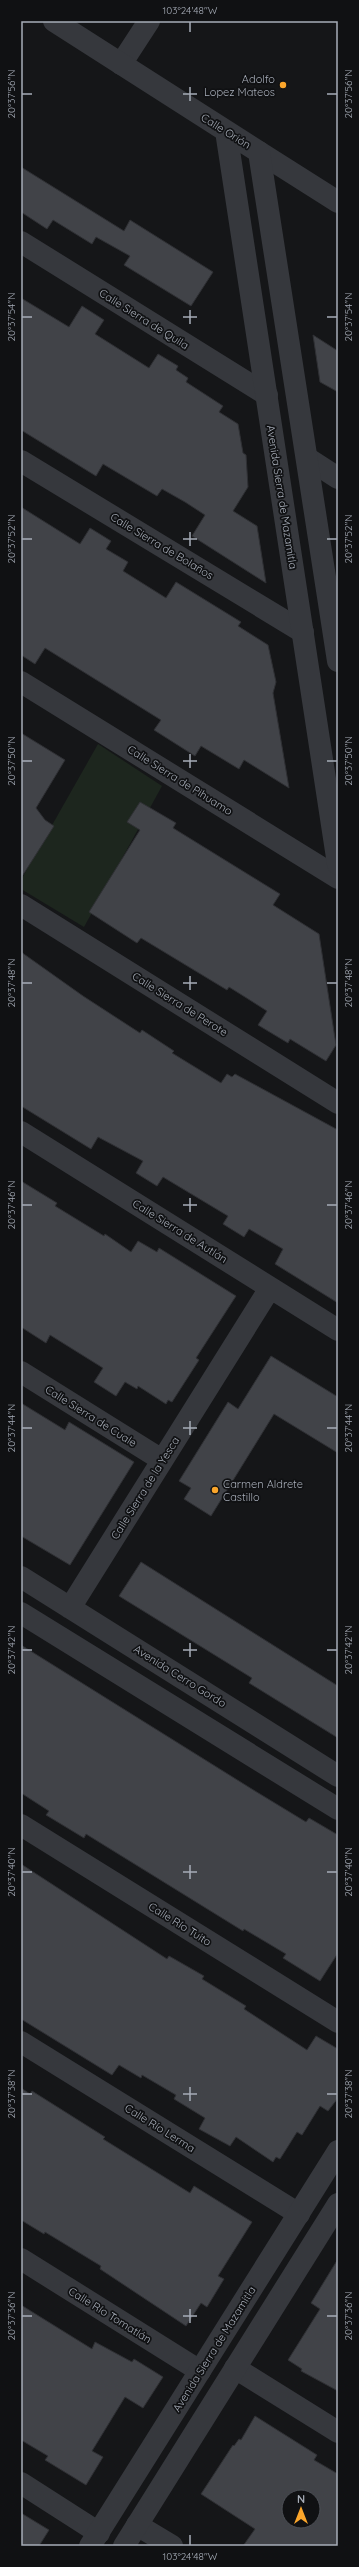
<svg xmlns="http://www.w3.org/2000/svg" width="359" height="2567" font-family="Quicksand,sans-serif">
<rect width="100%" height="100%" fill="#151618"/>
<path fill="#1d261e" d="M98,744L162,786L84,927L21,889V880Z"/>
<path fill="#414348" stroke="#2f3034" fill-rule="evenodd" d="M21,167L124,231L130,220L213,272L191,306L124,265L130,256L96,237L92,244L53,220L47,229L21,212Z
M21,298L69,327L82,306L104,320L95,334L149,368L158,354L178,366L176,370L188,378L186,382L223,406L219,412L238,424L243,453L246,455L248,487L233,511L257,526L266,583L192,536L205,515L185,502L162,489L157,496L103,464L96,476L21,430Z
M313,335L338,351V392L320,382Z
M21,507L80,544L90,528L111,541L106,549L128,562L123,571L166,598L176,582L241,622L238,626L268,645L276,682L273,693L289,788L244,760L239,769L201,746L195,756L154,730L161,720L45,648L35,664L21,655Z
M21,733L65,760L36,808L45,820L54,826L21,878Z
M140,802L176,823L173,828L280,894L273,905L319,934L336,1045L326,1061L290,1039L288,1043L258,1025L267,1011L245,997L229,987L227,990L141,938L137,943L89,912L140,830L127,822Z
M21,952L83,996L140,1033L142,1030L174,1051L172,1053L221,1083L227,1074L232,1077L235,1074L338,1130V1303L275,1264L283,1249L249,1229L244,1237L223,1224L228,1216L163,1177L157,1186L136,1173L143,1161L98,1137L91,1149L21,1106Z
M21,1181L57,1203L55,1206L104,1236L105,1234L131,1252L138,1241L157,1252L159,1248L236,1296L196,1358L199,1360L172,1402L168,1400L166,1404L138,1386L137,1389L125,1382L116,1396L94,1382L103,1368L50,1335L46,1343L21,1327Z
M271,1356L338,1397V1453L274,1414L211,1516L184,1499L191,1488L179,1481L228,1402L238,1409Z
M21,1403L65,1430L69,1422L134,1462L70,1565L21,1536Z
M141,1562L338,1686V1738L249,1683L252,1678L119,1596Z
M21,1645L255,1791L306,1822L309,1818L338,1835V1953L320,1981L283,1958L286,1954L244,1929L243,1931L86,1834L84,1838L46,1815L49,1811L21,1793Z
M21,1864L167,1959L169,1956L204,1976L202,1979L246,2006L244,2009L307,2050L316,2036L338,2049V2098L328,2111L320,2106L302,2135L297,2132L280,2159L276,2157L273,2162L236,2137L230,2146L199,2129L205,2118L174,2099L176,2095L142,2075L141,2078L119,2065L112,2075L21,2019Z
M21,2088L30,2094L32,2091L105,2137L103,2139L190,2193L194,2186L252,2222L218,2276L224,2279L207,2307L201,2303L186,2326L100,2269L101,2266L45,2232L44,2234L21,2220Z
M338,2259V2391L301,2371L302,2369L288,2360L320,2309L311,2303Z
M21,2305L92,2349L95,2342L132,2362L134,2359L163,2377L143,2408L125,2397L92,2451L103,2457L86,2485L45,2460L48,2456L21,2440Z
M255,2416L317,2455L314,2460L338,2474V2546H243L255,2529L201,2494L233,2445L234,2446L239,2439L241,2440ZM289,2497H313V2521H289Z
M21,2513L49,2530L39,2546H21Z"/>
<g fill="none" stroke-linecap="round" stroke-linejoin="round">
<path stroke="#36383d" stroke-width="22" d="M121,64L149,21
M259,152L338,202
M21,242L267,395
M307,458L338,478
M21,461L303,632
M21,682L338,878
M21,905L338,1103
M21,1132L338,1330
M21,1372L162,1460
M21,1577L338,1776
M70,1608L270,1288
M21,1613L338,1809
M21,1825L338,2022
M21,2042L299,2214
M21,2259L200,2371
M235,2368L338,2432
M21,2483L99,2533
M137,2525L172,2546"/>
<path stroke="#36383d" stroke-width="22" d="M54,21L259,152L338,661
M226,131L338,864
M90,2546L338,2151
M124,2546L338,2204"/>
</g>
<path fill="none" stroke="#a7adb8" stroke-width="1.5" d="M190,22V32M190,87V101M22,94H32M183,94H197M327,94H337M190,310V324M22,317H32M183,317H197M327,317H337M190,532V546M22,539H32M183,539H197M327,539H337M190,754V768M22,761H32M183,761H197M327,761H337M190,976V990M22,983H32M183,983H197M327,983H337M190,1198V1212M22,1205H32M183,1205H197M327,1205H337M190,1421V1435M22,1428H32M183,1428H197M327,1428H337M190,1643V1657M22,1650H32M183,1650H197M327,1650H337M190,1865V1879M22,1872H32M183,1872H197M327,1872H337M190,2087V2101M22,2094H32M183,2094H197M327,2094H337M190,2309V2323M22,2316H32M183,2316H197M327,2316H337M190,2535V2545"/>
<g fill="#faa52b" stroke="#101113" stroke-width="1.5">
<circle cx="283" cy="85" r="4"/>
<circle cx="215" cy="1490" r="4"/>
</g>
<g text-anchor="middle" dominant-baseline="central" stroke-width="3.5" stroke-linejoin="round" paint-order="stroke">
<g font-size="11" fill="#a7adb8" stroke="#101113" text-anchor="end">
<text x="275" y="79">Adolfo<tspan x="275" dy="13">Lopez Mateos</tspan></text>
<text x="223" y="1484" text-anchor="start">Carmen Aldrete<tspan x="223" dy="13">Castillo</tspan></text>
</g>
<g font-size="11" fill="#a7adb8" stroke="#101113">
<text transform="translate(226 131) rotate(32)">Calle Orión</text>
<text transform="translate(144 319) rotate(32)">Calle Sierra de Quila</text>
<text transform="translate(282 497) rotate(81)">Avenida Sierra de Mazamitla</text>
<text transform="translate(162 546) rotate(31)">Calle Sierra de Bolaños</text>
<text transform="translate(180 780) rotate(32)">Calle Sierra de Pihuamo</text>
<text transform="translate(180 1004) rotate(32)">Calle Sierra de Perote</text>
<text transform="translate(180 1231) rotate(32)">Calle Sierra de Autlán</text>
<text transform="translate(91 1416) rotate(32)">Calle Sierra de Cuale</text>
<text transform="translate(145 1488) rotate(-58)">Calle Sierra de la Yesca</text>
<text transform="translate(180 1676) rotate(32)">Avenida Cerro Gordo</text>
<text transform="translate(180 1924) rotate(32)">Calle Río Tuito</text>
<text transform="translate(160 2128) rotate(32)">Calle Río Lerma</text>
<text transform="translate(110 2315) rotate(32)">Calle Río Tomatlán</text>
<text transform="translate(214 2349) rotate(-58)">Avenida Sierra de Mazamitla</text>
</g>
</g>
<rect width="359" height="2567" fill="none" stroke="#101113" stroke-width="44"/>
<g transform="translate(301 2509)"><circle r="19" fill="#101113" stroke="#4c4f55"/>
<path d="M0-3L7 15L0 10L-7 15Z" fill="#faa52b"/>
<text y="-6" font-size="11" font-weight="bold" text-anchor="middle" fill="#a7adb8">N</text>
</g>
<rect x="22" y="22" width="315" height="2523" fill="none" stroke="#a7adb8" stroke-width="1.5"/>
<g font-size="10" text-anchor="middle" fill="#a7adb8">
<text x="190" y="14">103°24'48"W</text>
<text transform="translate(11 94) rotate(-90)" y="4">20°37'56"N</text>
<text transform="translate(348 94) rotate(-90)" y="4">20°37'56"N</text>
<text transform="translate(11 317) rotate(-90)" y="4">20°37'54"N</text>
<text transform="translate(348 317) rotate(-90)" y="4">20°37'54"N</text>
<text transform="translate(11 539) rotate(-90)" y="4">20°37'52"N</text>
<text transform="translate(348 539) rotate(-90)" y="4">20°37'52"N</text>
<text transform="translate(11 761) rotate(-90)" y="4">20°37'50"N</text>
<text transform="translate(348 761) rotate(-90)" y="4">20°37'50"N</text>
<text transform="translate(11 983) rotate(-90)" y="4">20°37'48"N</text>
<text transform="translate(348 983) rotate(-90)" y="4">20°37'48"N</text>
<text transform="translate(11 1205) rotate(-90)" y="4">20°37'46"N</text>
<text transform="translate(348 1205) rotate(-90)" y="4">20°37'46"N</text>
<text transform="translate(11 1428) rotate(-90)" y="4">20°37'44"N</text>
<text transform="translate(348 1428) rotate(-90)" y="4">20°37'44"N</text>
<text transform="translate(11 1650) rotate(-90)" y="4">20°37'42"N</text>
<text transform="translate(348 1650) rotate(-90)" y="4">20°37'42"N</text>
<text transform="translate(11 1872) rotate(-90)" y="4">20°37'40"N</text>
<text transform="translate(348 1872) rotate(-90)" y="4">20°37'40"N</text>
<text transform="translate(11 2094) rotate(-90)" y="4">20°37'38"N</text>
<text transform="translate(348 2094) rotate(-90)" y="4">20°37'38"N</text>
<text transform="translate(11 2316) rotate(-90)" y="4">20°37'36"N</text>
<text transform="translate(348 2316) rotate(-90)" y="4">20°37'36"N</text>
<text x="190" y="2560">103°24'48"W</text>
</g>
</svg>
